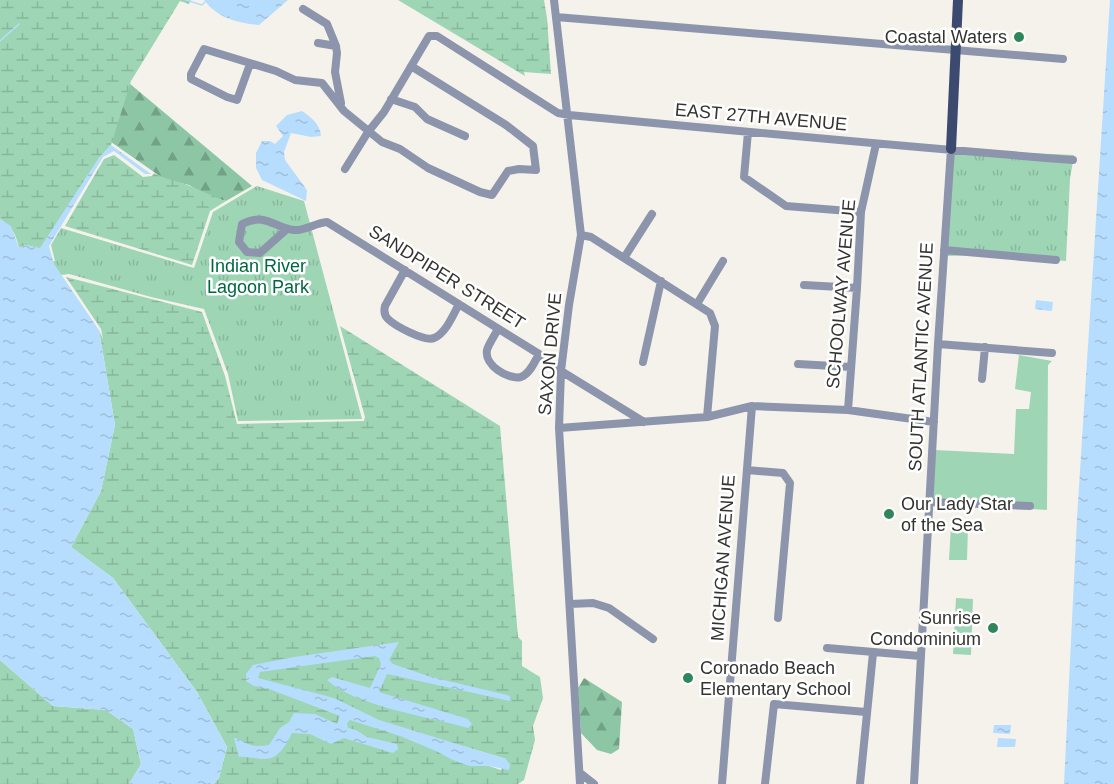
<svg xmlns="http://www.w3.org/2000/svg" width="1114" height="784" font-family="Helvetica,sans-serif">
<defs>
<pattern id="forest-firs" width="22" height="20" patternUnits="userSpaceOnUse" patternTransform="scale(1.5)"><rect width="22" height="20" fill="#8cc6a5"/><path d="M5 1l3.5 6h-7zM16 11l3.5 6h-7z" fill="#73a187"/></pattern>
<pattern id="wetland-marsh" width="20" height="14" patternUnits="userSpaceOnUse" patternTransform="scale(1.5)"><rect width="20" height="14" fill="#9ed5b5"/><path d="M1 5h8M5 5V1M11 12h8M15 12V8" fill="none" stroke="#89b79c"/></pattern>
<pattern id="park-tufts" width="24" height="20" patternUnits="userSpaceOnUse" patternTransform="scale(1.5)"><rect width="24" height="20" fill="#9ed5b5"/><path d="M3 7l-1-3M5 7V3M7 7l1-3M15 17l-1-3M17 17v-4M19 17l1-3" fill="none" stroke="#89b79c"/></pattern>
<pattern id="water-ripples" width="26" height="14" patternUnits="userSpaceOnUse" patternTransform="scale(1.5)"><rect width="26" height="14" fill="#b7ddfe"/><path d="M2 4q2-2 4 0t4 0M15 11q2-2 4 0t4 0" fill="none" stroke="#9ebeda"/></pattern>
</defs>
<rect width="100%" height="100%" fill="#f4f2eb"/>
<path fill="#9ed5b5" d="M1019,355L1052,361L1048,365L1047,510L932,503L935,450L1014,454L1016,409H1029L1031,392L1015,389Z
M951,525L968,526L967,560H949Z
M956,598L973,599L971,655L953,654Z"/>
<path fill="url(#forest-firs)" d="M129,83L252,186L226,201L208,196L189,185L164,179L111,142Z
M584,678L622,702L619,749L611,754L597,750L581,733L578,688Z"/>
<path fill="url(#wetland-marsh)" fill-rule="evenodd" d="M0,0H191L189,4L180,1L131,81L111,145L99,158L40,249L26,245L19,248C16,234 12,227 0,219Z
M398,0H544L547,18L551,74L524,72L525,76Z
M114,155L143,177L152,176L154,173C166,180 178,181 190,186C203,191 213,197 226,201L210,211L192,265L65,226L104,159Z
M66,277L202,312L225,376L237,424L364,421L365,417L340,326L500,426L518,637L522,641V666L540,677L543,698L533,726L535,740L524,780L518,784H214L219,778L227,747L197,692L113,578L71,547L101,491L115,425L99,330L103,339L101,329ZM463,746L506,759L501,770L489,766H470Z
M0,660L53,706L106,710L133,729L141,764L129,784H0Z"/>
<path fill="url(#park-tufts)" d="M954,150L1074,155L1070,179L1066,261L982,255L947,256Z
M257,186L304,201L362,419L238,421L228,374L204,309L151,297L69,274L31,279L27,267L55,261L51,245L61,228L194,268L213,212Z"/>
<path fill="url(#water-ripples)" d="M204,0H288L259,25C237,23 218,18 204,0Z
M1110,0H1114V784H1064L1077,518Z
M302,111C311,117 320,124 321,136L311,137L291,133L284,152L285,160L307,190L306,201L262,180L256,168V153L262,141H270L275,144L283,136L276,126L287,115Z
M111,145L151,174H145L114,151L103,157L49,246L54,264L99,330L115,425L101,491L71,547L113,578L197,692L227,747L219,778L214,784H129L141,764L133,729L106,710L53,706L0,660V219L11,226L19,248L26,245L40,248L99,158Z
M1036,300L1053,302L1052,311L1035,309Z
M399,642L389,660L393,664L431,677L507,695L512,698L510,701L387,674L379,692L468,719L472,724L468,728C430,717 355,706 327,680L332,677L370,688L381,664L379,658L375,656L260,672L258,678L334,698L379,720L506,759L510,765L509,770L489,766H470L455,761L436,751L400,736L350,720L347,723L348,728L356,730L367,737L397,744L398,749L393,753L344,738L331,744L310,734L292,733C287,744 278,760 264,759C255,759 248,756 239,757L234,738C241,739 242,741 248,744C255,747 262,746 269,745L280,728L289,722L294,713L315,714L337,724L340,716L269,689L254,686L246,681V674L253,665L294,657Z
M994,725H1011L1010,734L993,733Z
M998,738L1016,739L1015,747H997Z"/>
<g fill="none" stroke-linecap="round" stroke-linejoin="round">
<path stroke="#b7ddfe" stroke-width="1.5" d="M186,0L202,5L205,2
M0,41L19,24"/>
<path stroke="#8c95ab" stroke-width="8" d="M554,0L581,235L569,305L561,371L559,428L580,784
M303,9L327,24L336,46
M556,17L1063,59
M318,43L336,46L337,53L335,72L341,103
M250,64L237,100L227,97L191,79V74L204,49L276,71L295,80L322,83L344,111L382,142L400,149L428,168L480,192L492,195L508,171L519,169L536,170L533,146L506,125L411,66
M391,99L415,107L427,119L465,136
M748,132L744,177L786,206L861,212
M345,169L368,132L384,112L429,36H437L558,113L569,115C737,131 905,147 1073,160
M287,229L260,253L247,252L239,242L242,224C266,212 274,228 294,230C305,231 315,223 327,222L539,354L561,371L644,422
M581,235L591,237L710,313L715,326L707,417
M944,250L1056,260
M624,258L652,214
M405,270L385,306C384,310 384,315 388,319C395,326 425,342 434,338C446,333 453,315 459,304
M804,285L857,288
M697,304L723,261
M498,329C495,335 489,343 487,350C484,365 508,380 521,377C530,374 535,361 539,354
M938,344L1052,353
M643,362L661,281
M798,364L851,367
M982,379L985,347
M848,410L857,288L861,212L876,144
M559,428L707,417L752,406L848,410L934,422
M747,470L783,473L790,483L778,618
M929,502L1030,506
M570,604L593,603L609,608L653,639
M827,648L920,656
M580,773L594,784
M722,784L752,406
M765,784L774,704L866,712
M860,784L873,653
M914,784L938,344L951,149"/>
<path stroke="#3c4a6f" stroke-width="10" d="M951,149L958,0"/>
</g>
<g fill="#2f865a" stroke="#fff" stroke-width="2">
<circle cx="1019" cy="37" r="6"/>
<circle cx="889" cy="514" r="6"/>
<circle cx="993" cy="628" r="6"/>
<circle cx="688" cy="678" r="6"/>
</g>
<g text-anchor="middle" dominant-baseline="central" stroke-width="5" stroke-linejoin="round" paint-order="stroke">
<g font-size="18" fill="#333330" stroke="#fff" text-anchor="end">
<text x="1007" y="37">Coastal Waters</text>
<text x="901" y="504" text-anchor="start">Our Lady Star<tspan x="901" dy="21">of the Sea</tspan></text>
<text x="981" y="618">Sunrise<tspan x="981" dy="21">Condominium</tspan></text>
<text x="700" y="668" text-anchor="start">Coronado Beach<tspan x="700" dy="21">Elementary School</tspan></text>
</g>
<g font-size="18" fill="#333330" stroke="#fff">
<text transform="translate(761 117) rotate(5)">EAST 27TH AVENUE</text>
<text transform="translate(447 277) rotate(32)">SANDPIPER STREET</text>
<text transform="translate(841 294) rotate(-85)">SCHOOLWAY AVENUE</text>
<text transform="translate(550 354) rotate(-85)">SAXON DRIVE</text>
<text transform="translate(921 357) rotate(-87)">SOUTH ATLANTIC AVENUE</text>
<text transform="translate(723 558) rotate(-86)">MICHIGAN AVENUE</text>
</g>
<g font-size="18" fill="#006840" stroke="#fff">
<text x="258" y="266">Indian River<tspan x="258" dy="21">Lagoon Park</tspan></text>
</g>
</g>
</svg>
